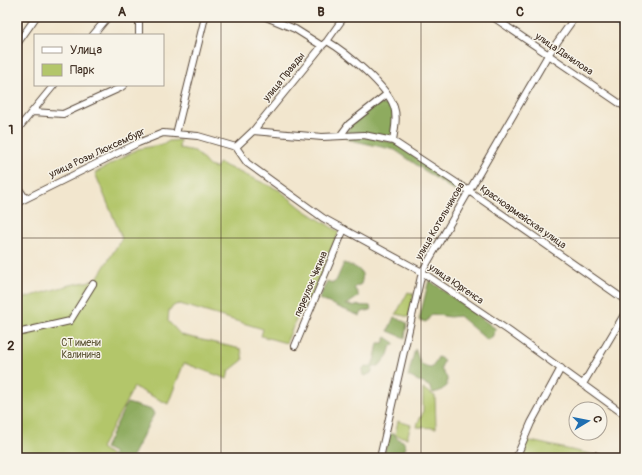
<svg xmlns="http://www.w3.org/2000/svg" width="642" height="475" font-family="Pangolin,sans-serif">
<rect width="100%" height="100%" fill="#f7f3e8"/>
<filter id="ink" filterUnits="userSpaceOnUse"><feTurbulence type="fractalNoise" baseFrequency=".025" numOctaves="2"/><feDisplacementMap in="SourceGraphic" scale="8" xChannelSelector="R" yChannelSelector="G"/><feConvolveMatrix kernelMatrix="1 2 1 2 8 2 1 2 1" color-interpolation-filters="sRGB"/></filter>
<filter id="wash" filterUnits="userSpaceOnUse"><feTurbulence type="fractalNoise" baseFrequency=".012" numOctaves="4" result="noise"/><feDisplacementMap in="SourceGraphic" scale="16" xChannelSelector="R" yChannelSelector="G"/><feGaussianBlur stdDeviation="0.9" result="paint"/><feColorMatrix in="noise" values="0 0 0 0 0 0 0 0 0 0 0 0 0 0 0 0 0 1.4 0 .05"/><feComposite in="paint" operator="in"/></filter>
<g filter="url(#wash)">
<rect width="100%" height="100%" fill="#f2e6ce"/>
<path fill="#b3c66a" stroke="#777844" d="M180,140L179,148L195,151L209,166L216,168L219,163L279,190L304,210L339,232L306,307L302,306L286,343L261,336L263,329L180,304L175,305L169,310L168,321L181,335L241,349L243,360L229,371L227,379L184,363L168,404L134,387L101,448L111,455L109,458H17V300L70,285L96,280L122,238L95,173L138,149L164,144L169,141Z
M408,292L414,294L409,317L396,314Z
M423,389L435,396L436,428L417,427L418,422L423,413Z
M398,421L411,425L407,438L395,435Z
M526,440L594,455L593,458H519Z"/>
<path fill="#8eab5e" stroke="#646a3e" d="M377,104L390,105L393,111L392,134L385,138L359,132L346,134L351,125Z
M364,136L394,143L464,189L460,195L395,150L346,139L347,138Z
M344,263C356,268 366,269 361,284L354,288L358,293V297L346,305L370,306L371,310L362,312L360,316L319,299L327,281L333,283L336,281Z
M429,280L496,329L492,337L487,340L459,316L450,317L432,314L426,322L419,320Z
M394,317L407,323L405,338L388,331Z
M386,337L395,343L394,345H391L388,355L379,366H374L371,373L365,376L363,375L362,370L365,366L371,367L375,358L378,343H383Z
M415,349C420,360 418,367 432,368L438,357L444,360L441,369L447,378V386L440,391L433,393L429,386L408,376Z
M127,403L152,410L154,414L131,458H111L114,453L105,448Z
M389,434H394L398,439L403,441L406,447L404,451L408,458H383Z"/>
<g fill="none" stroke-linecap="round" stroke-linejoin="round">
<path stroke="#61b8de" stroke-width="1.5" d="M605,17L612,22L625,36"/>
</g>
</g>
<g filter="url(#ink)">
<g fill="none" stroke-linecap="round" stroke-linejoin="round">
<defs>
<path id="minor" d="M139,17V35
M266,17L295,29L322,46
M493,17L625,107
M93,35L108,17
M327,41C346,52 388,87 394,107C398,118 394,131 393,141
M17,44L36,17
M33,112L63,114L120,88L124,85
M17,130L54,85
M253,131L322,137L364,135L393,141L469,191L625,300
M176,134L205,17
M340,136L349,124L387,94
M236,147L247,163L323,218L422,272L509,331L625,415
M236,147L253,131L322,46L327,41L344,17
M17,186L25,198
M17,203L138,143L163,133L198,136L236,147
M17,333L70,321L93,284
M295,346L344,229
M583,384L625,313
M594,455L603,458
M380,458L422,272L548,55L575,17
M516,458L531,423L561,368"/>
</defs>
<use href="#minor" stroke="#564638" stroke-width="8"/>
<use href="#minor" stroke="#fff" stroke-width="6"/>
</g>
</g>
<path fill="none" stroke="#3b2a1e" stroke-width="1" stroke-opacity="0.55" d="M221,17V458M421,17V458M17,238H625"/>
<g text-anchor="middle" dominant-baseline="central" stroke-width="3" stroke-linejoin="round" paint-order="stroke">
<g font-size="10" fill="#3b2a1e" stroke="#f7f3e8">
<text transform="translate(564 54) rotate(34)">улица Данилова</text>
<text transform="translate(284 77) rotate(-51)">улица Правды</text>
<text transform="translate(97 153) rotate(-25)">улица Розы Люксембург</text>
<text transform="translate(523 217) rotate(35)">Красноармейская улица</text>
<text transform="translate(440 221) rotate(-60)">улица Котельникова</text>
<text transform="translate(311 284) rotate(-67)">переулок Чигина</text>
<text transform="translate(456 284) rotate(34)">улица Юргенса</text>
</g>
<g font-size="10" fill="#595131" stroke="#f7f3e8">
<text x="81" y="343">СТ имени<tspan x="81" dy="12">Калинина</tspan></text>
</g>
</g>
<rect width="642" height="475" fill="none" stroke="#f7f3e8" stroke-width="44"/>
<rect x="34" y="34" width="130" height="52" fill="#f7f3e8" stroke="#aca397"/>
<rect x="42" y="47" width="20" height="6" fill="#ffffff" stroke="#aca397"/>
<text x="70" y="54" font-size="12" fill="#3b2a1e">Улица</text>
<rect x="42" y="64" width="20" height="12" fill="#b3c66a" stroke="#aca397"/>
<text x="70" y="74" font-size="12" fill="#3b2a1e">Парк</text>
<g transform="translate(588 421) rotate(80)"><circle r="19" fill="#f7f3e8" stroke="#aca397"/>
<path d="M0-3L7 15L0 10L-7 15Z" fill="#1f6fb2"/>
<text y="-6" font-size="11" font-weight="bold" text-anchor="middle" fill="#3b2a1e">С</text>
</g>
<rect x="22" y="22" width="598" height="431" fill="none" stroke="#3b2a1e" stroke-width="1.5"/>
<g font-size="13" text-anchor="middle" font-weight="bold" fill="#3b2a1e">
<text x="122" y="16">A</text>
<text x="321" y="16">B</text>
<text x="520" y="16">C</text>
<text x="11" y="134">1</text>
<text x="11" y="350">2</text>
</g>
</svg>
